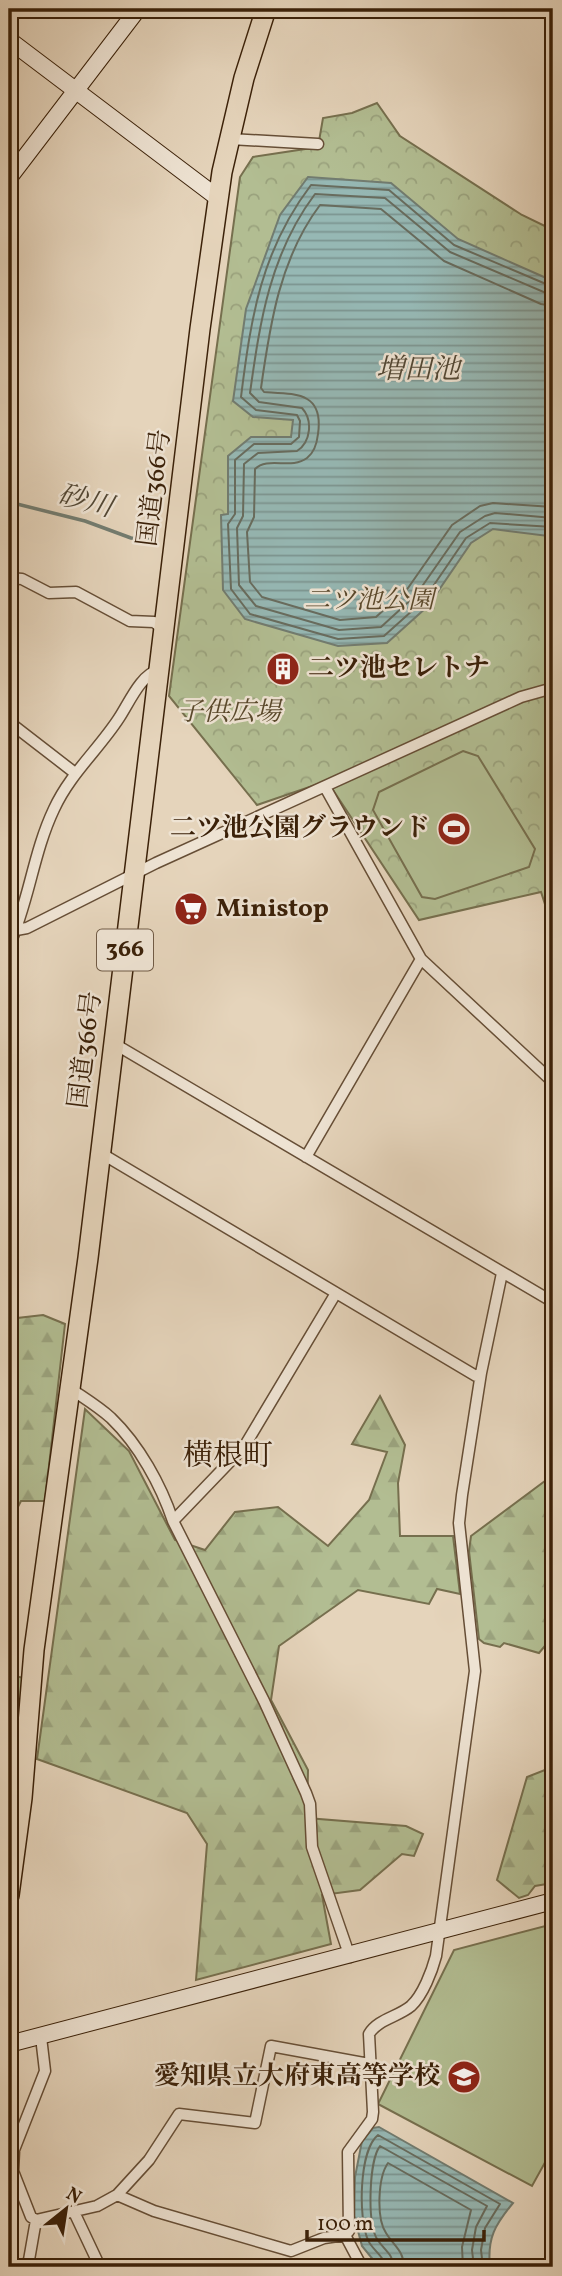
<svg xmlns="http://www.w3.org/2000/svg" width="562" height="2276" font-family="Vollkorn,'Noto Serif JP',serif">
<defs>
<pattern id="forest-firs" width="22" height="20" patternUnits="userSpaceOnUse" patternTransform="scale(1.75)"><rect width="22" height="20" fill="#b2bd92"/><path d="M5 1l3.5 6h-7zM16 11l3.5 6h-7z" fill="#9aa27d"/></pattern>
<pattern id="park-crowns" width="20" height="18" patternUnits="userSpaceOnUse" patternTransform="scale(1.75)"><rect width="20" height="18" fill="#b2bd92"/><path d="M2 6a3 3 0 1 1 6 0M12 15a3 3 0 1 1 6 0" fill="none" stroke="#9aa27d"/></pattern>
<pattern id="water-rules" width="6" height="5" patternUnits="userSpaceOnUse" patternTransform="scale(1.75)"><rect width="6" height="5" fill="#96b8b4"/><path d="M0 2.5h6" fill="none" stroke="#7c9591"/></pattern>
</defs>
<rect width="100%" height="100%" fill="#e5d4bb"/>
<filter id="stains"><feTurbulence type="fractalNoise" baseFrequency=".00286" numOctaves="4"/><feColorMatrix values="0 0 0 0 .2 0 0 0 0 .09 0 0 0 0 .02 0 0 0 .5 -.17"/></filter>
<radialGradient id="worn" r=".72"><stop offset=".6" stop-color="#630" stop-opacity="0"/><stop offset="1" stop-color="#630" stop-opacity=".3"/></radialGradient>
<path fill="url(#forest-firs)" stroke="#766f4e" stroke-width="2" d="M43,1315L65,1324L45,1501H21L9,1524V1319Z
M380,1396L405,1445L398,1483L400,1536H453L460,1594L437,1589L429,1604L358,1590L279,1646L271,1700L308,1770L307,1818L406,1826L423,1834L414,1856L402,1854L360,1890L322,1895L331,1944L196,1980L207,1844L187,1813L37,1759L85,1409L129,1451L175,1540L205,1550L235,1512L278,1507L328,1546L369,1500L387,1452L352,1444Z
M553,1475V1641H549L539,1653L504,1643L500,1647L484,1643L479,1639L469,1551L471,1536Z
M9,1670L10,1675L24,1678L17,1739L11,1742Z
M553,1760V1883L535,1886L528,1895L519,1898L497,1880L527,1777L545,1770L547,1762Z"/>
<path fill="url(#park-crowns)" stroke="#766f4e" stroke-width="2" d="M377,103L400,136L522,215L553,230V929L541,892L419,920L327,781L257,805L169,696L240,177L253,157L318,147L323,118L352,113Z"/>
<path fill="#b2bd92" stroke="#766f4e" stroke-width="2" d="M463,751L478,756L535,849L529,867L435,899L422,897L373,810L379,792Z
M553,1924V2148L532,2186L378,2104L454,1950Z"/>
<path fill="url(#water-rules)" stroke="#727c70" stroke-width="2" d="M308,177L391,183L458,239L553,281V532L548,536L493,529L471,543L428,606L387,643L338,646L245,619L223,590L221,515L228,514V456L251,437H291L293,420L253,417L233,401L246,309L280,215Z
M379,2127L513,2203C495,2225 487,2238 490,2267H379L362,2246L354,2216L355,2177L362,2141L373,2128Z"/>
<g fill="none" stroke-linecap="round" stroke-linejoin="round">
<path stroke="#686c5e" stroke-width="2" d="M553,287L454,245L389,190L311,185C261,251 251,317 241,397L256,410L297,415L300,421L299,437L291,444H254L235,460V514L228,524L231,589L250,614L338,639L384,636L423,601L466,538L490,523L553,527
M553,296L450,252L385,198L315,194C270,254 260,321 250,393L259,402L302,408C313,420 311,442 297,451L258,453L244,464L243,516L237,528L239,585L256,606L339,630L381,627L416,595L460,532L485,516L495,513L553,518
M553,306L541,304L444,261L381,209L320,205C280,258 270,324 261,388L264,392C296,394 324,392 318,434C317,443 315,452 307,458C291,470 268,456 255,469L254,517L247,532L250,582L262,597L340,620L376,617L408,588L452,525L480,506L493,503L553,507
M385,2267C384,2255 372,2250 368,2240C358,2218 359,2150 378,2135L500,2204L485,2228L481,2250L483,2267
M394,2267C393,2254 384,2250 377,2239C367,2222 369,2160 380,2146L487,2206L476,2227L472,2250L474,2267
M404,2267C404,2251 394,2246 386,2233C376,2218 378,2177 388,2163L471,2210L462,2247L463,2267"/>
<path stroke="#727c70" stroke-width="3.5" d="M9,502L85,521L131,538L152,540"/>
<defs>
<path id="street" d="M230,139L318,144
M9,578L22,579L49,593L76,592L130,621L154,622L164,630
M9,722L75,773
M325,787L421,959L553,1082
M16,930L27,928L156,863L521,697L553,688
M9,946C29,902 33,853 54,809C70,774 99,749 119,718C129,703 141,674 159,670
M113,1043L553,1302
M99,1152L476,1376L481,1373
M306,1157L421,959
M71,1389C84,1398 99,1407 111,1418C139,1445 161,1485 173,1521L264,1701L306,1793L310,1804L312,1847L350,1957
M173,1521L244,1447L336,1293
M117,2195L149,2160L179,2114L255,2123L271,2046L369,2064
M74,2212L100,2267
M36,2220L97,2206L117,2195L154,2211L291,2251L324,2238L345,2235
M24,2267L29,2260L36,2220L31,2217L13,2171L14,2150L45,2071L41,2037
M362,2267L345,2235L349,2231L348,2152L372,2119L373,2112L369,2034C378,2019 398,2017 411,2006C423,1995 432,1971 436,1956L475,1671L459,1523L462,1495L481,1373L502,1273"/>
<path id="secondary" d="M9,40L218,198
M9,178L138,9
M9,2044L553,1901"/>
<path id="highway" d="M9,1895L22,1798L34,1650L88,1258L200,329L222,172L244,78L266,9"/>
</defs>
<use href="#street" stroke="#664e36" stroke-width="13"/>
<use href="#secondary" stroke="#3b2109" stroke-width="18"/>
<use href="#highway" stroke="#3b2109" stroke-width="22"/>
<use href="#street" stroke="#eee3d3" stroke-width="10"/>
<use href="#secondary" stroke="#eee3d3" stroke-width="16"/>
<use href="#highway" stroke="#e5d4bb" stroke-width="19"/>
</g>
<defs>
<symbol id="building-disc" viewBox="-11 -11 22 22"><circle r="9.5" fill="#8f2418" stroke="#eee3d3"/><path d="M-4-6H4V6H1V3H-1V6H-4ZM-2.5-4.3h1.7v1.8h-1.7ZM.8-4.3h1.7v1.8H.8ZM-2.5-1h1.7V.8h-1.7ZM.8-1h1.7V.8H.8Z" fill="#fff"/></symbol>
<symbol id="stadium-disc" viewBox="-11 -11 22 22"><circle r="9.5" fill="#8f2418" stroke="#eee3d3"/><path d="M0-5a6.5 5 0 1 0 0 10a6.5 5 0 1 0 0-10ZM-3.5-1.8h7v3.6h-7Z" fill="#fff"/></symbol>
<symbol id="supermarket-disc" viewBox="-11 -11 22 22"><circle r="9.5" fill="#8f2418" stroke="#eee3d3"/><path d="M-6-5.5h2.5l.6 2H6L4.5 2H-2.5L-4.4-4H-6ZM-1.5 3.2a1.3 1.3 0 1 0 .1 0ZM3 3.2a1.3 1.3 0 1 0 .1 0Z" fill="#fff"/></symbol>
<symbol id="school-disc" viewBox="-11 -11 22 22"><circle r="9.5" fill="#8f2418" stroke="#eee3d3"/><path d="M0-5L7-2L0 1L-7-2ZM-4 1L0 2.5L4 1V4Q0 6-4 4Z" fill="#fff"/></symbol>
</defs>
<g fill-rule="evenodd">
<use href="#building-disc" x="264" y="650" width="38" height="38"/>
<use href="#stadium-disc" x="435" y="810" width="38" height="38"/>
<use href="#supermarket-disc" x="172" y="890" width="38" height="38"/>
<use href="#school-disc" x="445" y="2058" width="38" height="38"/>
</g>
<g text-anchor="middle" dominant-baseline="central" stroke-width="5" stroke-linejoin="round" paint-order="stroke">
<rect fill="#eee3d3" stroke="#715b46" stroke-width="2" x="97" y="929.5" width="56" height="41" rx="5"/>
<g font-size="24" font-weight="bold" fill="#3b2109">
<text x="125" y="950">366</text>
</g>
<g font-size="26" fill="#3b2109" stroke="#eee3d3">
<text transform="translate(155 488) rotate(-83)">国道366号</text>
<text transform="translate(86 1050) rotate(-83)">国道366号</text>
</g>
<g font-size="26" font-style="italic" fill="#59482b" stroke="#eee3d3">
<text x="369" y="601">二ツ池公園</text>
<text x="229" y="713">子供広場</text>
</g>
<g font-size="26" font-weight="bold" fill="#3b2109" stroke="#eee3d3" text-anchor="start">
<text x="308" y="669">二ツ池セレトナ</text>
<text x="430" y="829" text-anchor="end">二ツ池公園グラウンド</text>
<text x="216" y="909">Ministop</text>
<text x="440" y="2077" text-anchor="end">愛知県立大府東高等学校</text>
</g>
<g font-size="28" font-style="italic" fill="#524734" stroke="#eee3d3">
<text x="418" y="370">増田池</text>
<text transform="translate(85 502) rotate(15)">砂川</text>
</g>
<g font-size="30" fill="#3b2109" stroke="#eee3d3">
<text x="228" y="1457">横根町</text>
</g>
</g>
<rect width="562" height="2276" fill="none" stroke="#e5d4bb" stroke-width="35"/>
<rect x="10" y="10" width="541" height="2255" fill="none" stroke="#3b2109" stroke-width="3.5"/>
<rect x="18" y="18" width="527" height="2241" fill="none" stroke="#3b2109" stroke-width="2"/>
<g transform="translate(66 2209) rotate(30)" stroke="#eee3d3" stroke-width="5" paint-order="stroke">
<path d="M0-5L12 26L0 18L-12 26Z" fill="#3b2109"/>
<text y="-10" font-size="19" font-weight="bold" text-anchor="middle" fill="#3b2109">N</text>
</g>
<path d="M307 2230v10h177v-10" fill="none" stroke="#3b2109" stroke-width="3.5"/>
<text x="317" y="2230" font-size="21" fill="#3b2109" stroke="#eee3d3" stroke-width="5" paint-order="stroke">100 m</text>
<rect width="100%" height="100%" filter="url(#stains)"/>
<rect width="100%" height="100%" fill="url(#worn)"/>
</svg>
